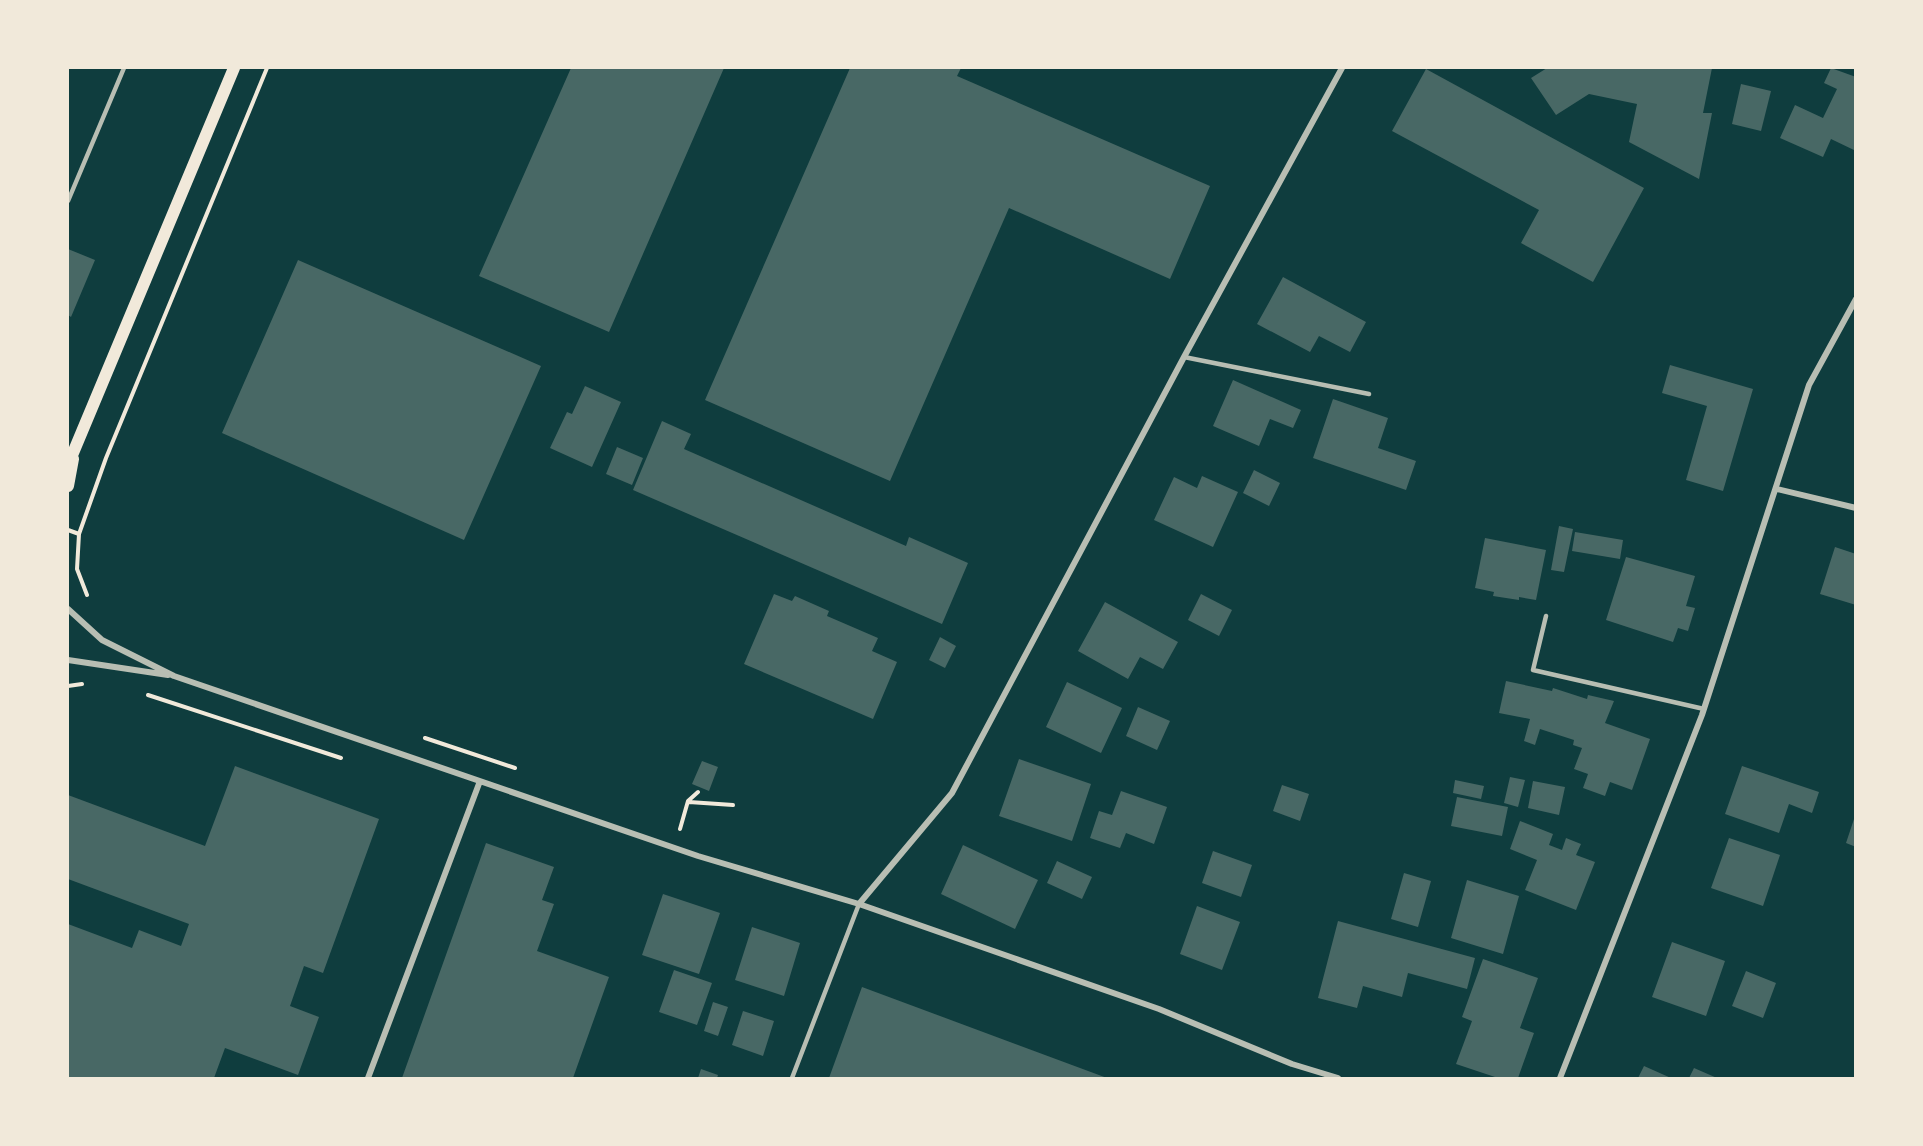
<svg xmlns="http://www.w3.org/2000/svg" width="1923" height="1146" font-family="Arial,sans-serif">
<rect width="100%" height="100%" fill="#0f3d3e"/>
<path fill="#486865" d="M571,68H724L609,332L479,276Z
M850,68H961L957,76L1210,186L1170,279L1009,208L890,481L705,400Z
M1547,68H1712L1703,113H1712L1699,179L1629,142L1637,104L1589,94L1556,115L1531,78Z
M1831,68L1856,77V151L1831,139L1823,157L1780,138L1795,105L1823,118L1837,89L1824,83Z
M1426,69L1644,188L1593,282L1521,243L1539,210L1392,131Z
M1741,84L1771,91L1761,131L1732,124Z
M68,249L95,260L71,317L68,315Z
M298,260L541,366L464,540L222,433Z
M1283,277L1366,322L1350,352L1319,336L1310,352L1257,324Z
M1670,365L1753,389L1723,491L1686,480L1707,406L1662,393Z
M1233,380L1301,410L1293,428L1270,419L1259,446L1213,426Z
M585,386L621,402L592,467L550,448L567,412L572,414Z
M1333,399L1388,418L1378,448L1416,461L1406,490L1313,458Z
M662,421L691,434L684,449L906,546L909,537L968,563L942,624L633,490Z
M617,447L643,458L632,485L606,474Z
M1254,470L1280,483L1269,506L1243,493Z
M1202,476L1238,492L1213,547L1154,520L1174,477L1197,488Z
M1559,526L1573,529L1564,572L1551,570Z
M1575,532L1623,540L1620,559L1572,551Z
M1485,538L1546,550L1536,600L1519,597V600L1493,596L1494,592L1475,588Z
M1835,547L1856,554V605L1820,594Z
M1626,557L1695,576L1686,606L1695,608L1688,631L1678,628L1673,642L1606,620Z
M774,594L792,601L795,596L829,611L827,616L878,638L872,651L897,662L873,719L744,664Z
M1201,594L1232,610L1219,636L1188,620Z
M1105,602L1178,642L1163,669L1140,657L1128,679L1078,651Z
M940,637L956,646L945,668L929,660Z
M1506,681L1552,691L1553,688L1587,699L1588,695L1614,701L1605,723L1650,739L1632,790L1610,782L1605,796L1583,788L1588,774L1574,769L1582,748L1573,745L1574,740L1540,729L1535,745L1524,741L1530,719L1499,713Z
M1067,682L1122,708L1101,753L1046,727Z
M1138,707L1170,721L1157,750L1126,736Z
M1019,759L1091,784L1072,841L999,816Z
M702,761L718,767L709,791L692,784Z
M235,766L379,819L323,973L304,966L290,1006L319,1017L298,1075L225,1048L214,1078H68V924L132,948L139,930L181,946L189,924L68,879V795L205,846Z
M1742,766L1819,792L1812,813L1789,804L1779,833L1725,814Z
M1510,777L1525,780L1518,807L1504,803Z
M1455,780L1484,786L1481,799L1453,793Z
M1533,781L1565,787L1559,815L1528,808Z
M1282,785L1309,794L1300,821L1273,811Z
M1121,791L1167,807L1154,844L1126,833L1120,848L1090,838L1099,811L1112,815Z
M1457,797L1508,807L1502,836L1451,826Z
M1855,816H1856V847L1846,843Z
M1520,821L1553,834L1549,845L1562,850L1566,838L1581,844L1576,855L1595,862L1576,910L1525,890L1537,860L1510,849Z
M1729,838L1780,855L1763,906L1711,888Z
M486,843L554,867L542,900L554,904L537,951L609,977L573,1078H402Z
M963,845L1038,880L1015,929L941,894Z
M1213,851L1252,865L1241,897L1202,883Z
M1057,861L1092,877L1082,899L1047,883Z
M1404,873L1431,881L1418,927L1391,919Z
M1467,880L1519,896L1503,954L1451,938Z
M663,894L720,913L699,974L642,955Z
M1197,906L1240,922L1222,970L1180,954Z
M1338,921L1475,958L1467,989L1408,973L1402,997L1363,986L1357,1008L1318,998Z
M752,927L800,943L784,996L735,980Z
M1672,942L1725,961L1706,1016L1652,997Z
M1483,959L1538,978L1520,1028L1534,1033L1518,1078H1498L1456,1064L1472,1021L1462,1017Z
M674,970L712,983L697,1025L659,1012Z
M1746,971L1776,983L1763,1018L1732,1006Z
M862,987L1107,1078H829Z
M713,1002L728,1007L718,1036L704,1031Z
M743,1011L774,1021L763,1056L732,1045Z
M1644,1066L1671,1078H1638Z
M1694,1068L1717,1078H1689Z
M701,1069L718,1075L717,1078H698Z"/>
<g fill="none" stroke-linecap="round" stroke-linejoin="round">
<path stroke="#f1e9da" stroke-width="4" d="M68,530L79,534
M87,595L77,569L79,534L106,458L267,68
M68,686L82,684
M148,695L341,758
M425,738L515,768
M689,802L733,805
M680,829L688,801L698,792"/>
<path stroke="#b8beb3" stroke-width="4.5" d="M68,201L124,68
M1184,357L1369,394
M1546,616L1533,670L1704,709
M792,1078L859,904"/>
<path stroke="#b8beb3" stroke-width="6" d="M1777,489L1856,508
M68,609L102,640L174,676L698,856L859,904L1159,1009L1292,1064L1338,1078
M68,660L168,675
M859,904L952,793L1184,357L1342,68
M368,1078L480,781
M1560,1078L1702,715L1809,385L1856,299"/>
<path stroke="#f1e9da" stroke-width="12" d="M68,465L234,68
M68,486L73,459"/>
</g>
<rect width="1923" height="1146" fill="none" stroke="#f1e9da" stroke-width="138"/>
</svg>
